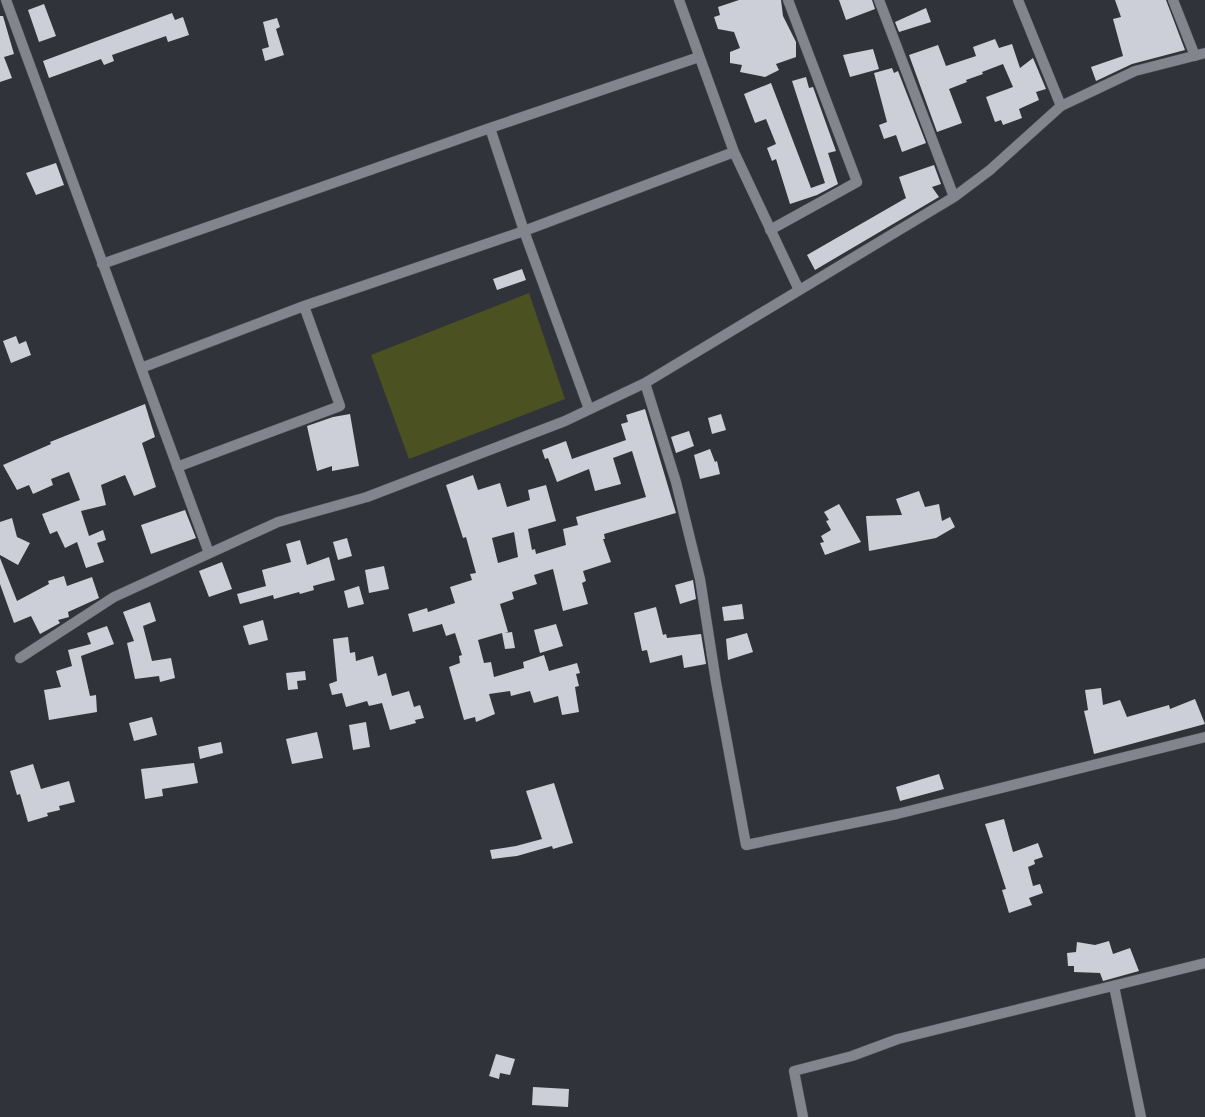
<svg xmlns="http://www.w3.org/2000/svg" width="1205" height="1117" font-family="Jost,sans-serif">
<rect width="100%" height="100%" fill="#31333a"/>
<path fill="#4c5121" d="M529,293L565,399L409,459L371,355Z"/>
<path fill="#cccfd8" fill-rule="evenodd" d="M739,0H781L783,16L796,42V57L776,64L779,70L765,77L740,72L742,65L730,63V52L740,48L734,32L718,29L714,17L720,15L718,7Z
M839,0H872L875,9L846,20Z
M1115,0H1166L1185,50L1132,64L1096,81L1091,67L1123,56L1113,19L1121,17Z
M44,4L56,36L39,42L28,10Z
M926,8L931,22L899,32L895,22Z
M172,13L175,20L183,17L189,35L168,42L166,36L112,55L114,61L104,65L101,59L49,78L43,61Z
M0,16H3L14,54L4,57L12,78L0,82Z
M277,18L280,27L276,29L284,55L265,61L262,49L269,47L263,22Z
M995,39L999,48L1012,44L1020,68L1033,58L1046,89L1036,92L1039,100L1019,109L1022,118L1003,125L1001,120L995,122L986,97L1013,87L1003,64L982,72L983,74L966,80L967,82L949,89L962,123L937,132L909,55L938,45L946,66L976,56L973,47Z
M873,49L879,69L850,77L843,55Z
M892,68L894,73L898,71L926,143L902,152L896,135L884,139L879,125L887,122L874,73Z
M806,77L809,88L813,87L836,151L828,153L838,184L817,195L790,204L776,159L772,161L767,148L776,144L766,119L755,123L744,94L771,83L811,188L825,183L792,81Z
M56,163L64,185L36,195L26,173Z
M934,165L941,184L932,187L939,197L815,270L807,255L906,198L899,177Z
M522,269L526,280L497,290L493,279Z
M16,336L19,344L26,341L31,355L11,363L3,341Z
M145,404L155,437L142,443L156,487L134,496L125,475L101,485L106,505L81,511L89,536L103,530L106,540L97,543L104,562L86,568L77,542L65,548L57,531L50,534L42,514L80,500L69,472L51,479L53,485L33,494L29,485L17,490L3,465L51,444L50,442Z
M645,409L676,513L604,534L605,539H603L611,562L583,571L586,581L582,583L588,604L563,611L553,569L534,575L537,584L512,592L514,599L500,604L508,632L504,633L512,632L515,648L505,649L502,633L478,640L484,663L491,662L494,677L524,668L523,662L544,655L549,671L577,663L580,673L576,674L579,686L575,687L579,712L562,715L558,696L534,703L530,691L511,696L510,691L489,694L495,714L476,722L475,717L464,720L449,667L460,663L459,656L462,655L455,633L446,636L442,624L413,632L408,614L427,608L428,612L455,603L450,587L472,580L470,574L476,573L466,537L463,538L446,485L473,475L478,490L500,483L507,507L530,500L528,490L546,485L556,521L528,529L532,550L535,549L536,554L566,545L563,529L578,525L576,517L646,497L632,451L613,458L621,484L595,491L589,469L557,482L548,458L545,459L542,450L566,441L572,459L626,440L621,424L628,422L626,415ZM514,532L518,557L498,563L492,538Z
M350,414L359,466L332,471V466L317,471L307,426L333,417Z
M721,414L726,430L712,434L708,418Z
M689,431L694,446L676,453L671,437Z
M710,449L715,462L717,461L720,474L700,479L694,455Z
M919,491L925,507L939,504L942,521L950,517L955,527L936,538L869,551L866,516L902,515L896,499Z
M839,504L861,542L825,555L820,543L824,542L821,536L831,530L826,521L829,520L824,512Z
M185,510L196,538L151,554L141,525Z
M12,518L17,537L30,543L18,565L0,555V522Z
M347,538L352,556L338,560L333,542Z
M300,540L307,565L329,557L335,580L313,586L314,590L300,594L299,592L274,599L273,595L240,604L237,594L266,586L262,570L291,562L286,544Z
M0,558L17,601L49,584L48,581L64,576L67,586L92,577L99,598L68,612L69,617L58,620L60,623L40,634L31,616L14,623L0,584Z
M222,562L232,589L209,597L199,571Z
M384,566L389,589L369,593L365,570Z
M693,580L696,599L680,604L675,585Z
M359,586L364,604L348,608L344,591Z
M150,602L156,621L143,626L152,661L171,658L175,678L160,682L159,676L135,679L127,643L134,641L123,612Z
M742,604L744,619L724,621L722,607Z
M656,607L663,635L666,634L667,638L701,634L706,664L684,668L682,655L650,663L647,650L642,651L634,613Z
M263,620L268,640L249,645L243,626Z
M556,624L563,646L540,653L534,630Z
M107,626L114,644L81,656L90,696L96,695L97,712L49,720L44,690L61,687L56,671L72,666L68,650L91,644L87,633Z
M747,633L753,652L728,660L726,639Z
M348,637L350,653L355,652L356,661L373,656L378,676L386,673L392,696L409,691L414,707L420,705L424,718L415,720L416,723L390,730L382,703L369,706L367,701L346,707L342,693L332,695L329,684L337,681L333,639Z
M305,671L306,680L297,681L298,689L288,690L286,673Z
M1101,688L1103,705L1120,700L1127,717L1169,705L1170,709L1195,699L1205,724L1094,754L1084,711L1088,710L1085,690Z
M152,717L157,735L134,741L129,723Z
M366,722L370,747L353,750L349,725Z
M317,732L323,758L292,764L286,739Z
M221,742L223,753L200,759L198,747Z
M194,763L198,783L162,789L163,796L145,799L141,769Z
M33,764L41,789L69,781L75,802L59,806L60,810L47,813L48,816L28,822L20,794L17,795L10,771Z
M939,774L944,789L900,801L896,787Z
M554,783L573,843L553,849L552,846L517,856L492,859L490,850L516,846L542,839L526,791Z
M1004,819L1013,852L1038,843L1043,857L1034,860L1035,864L1028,867L1033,886L1040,884L1043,893L1029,898L1032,905L1009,913L1002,890L1006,889L985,824Z
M1109,941L1113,954L1130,948L1139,971L1103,981L1100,973L1074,972V966H1068L1067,953L1076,952L1077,942L1095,945Z
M496,1054L515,1059L510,1075L500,1073L499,1079L489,1076Z
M533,1087L569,1089L568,1107L532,1105Z"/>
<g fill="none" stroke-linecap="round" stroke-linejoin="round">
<defs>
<path id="street" d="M6,0L209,553
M679,0L734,152L799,290
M879,0L954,197
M1018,0L1061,106
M1173,0L1195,56
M490,128L524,231L589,409
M770,230L857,182L788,0
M102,264L490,128L699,57
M141,368L304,306L524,231L734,152
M645,383L676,482L700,579L716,682L746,845L897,814L1205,737
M177,467L340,406L304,306
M20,658L114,597L278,522L367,497L565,421L645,383L954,197L990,170L1061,106L1135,71L1205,53
M1114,986L1141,1117
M803,1117L794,1071L852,1056L898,1039L1205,963"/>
</defs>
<use href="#street" stroke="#4d4f54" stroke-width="11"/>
<use href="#street" stroke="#83858e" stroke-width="10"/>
</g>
</svg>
